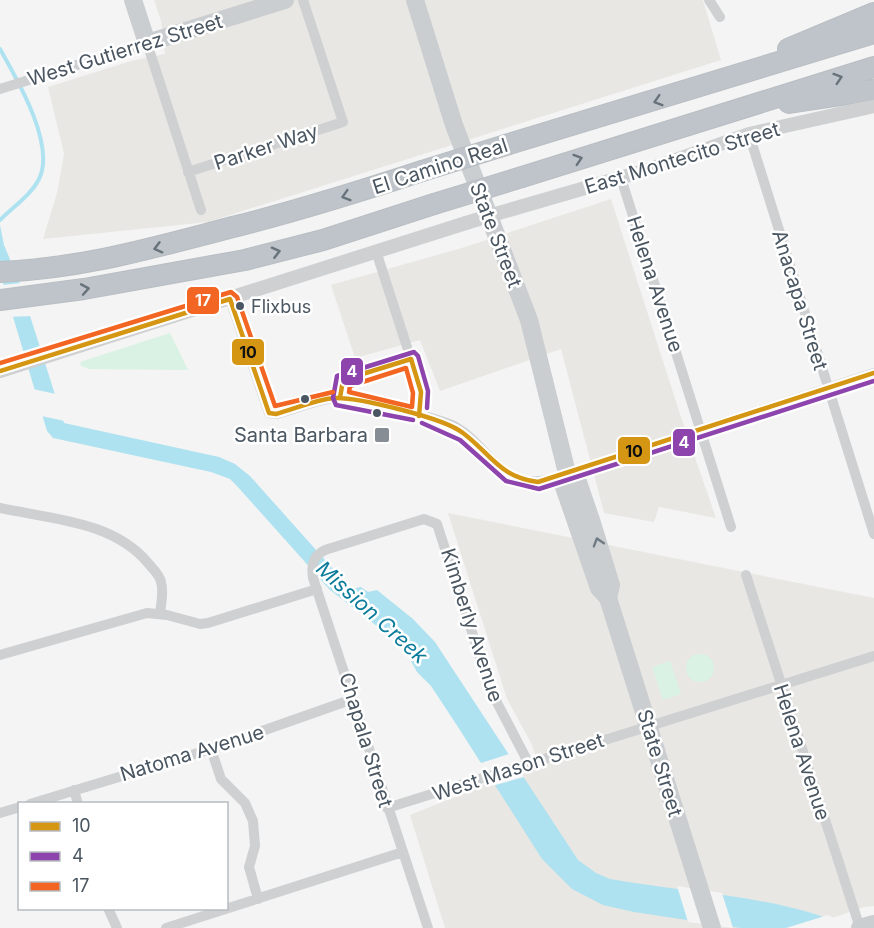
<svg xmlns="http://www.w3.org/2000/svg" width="874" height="928" font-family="Inter,sans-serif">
<rect width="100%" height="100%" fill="#f4f4f4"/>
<path fill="#e8e7e3" d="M154,0H703L721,60L208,222L43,239L57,193L64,154L48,87L131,61L165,54L161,21Z
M611,199L680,414L716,518L659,507L654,522L604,513L561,349L440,391L420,340L355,358L331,285L465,247Z
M448,513L874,598V906L864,907L804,928H445L410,815L487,784L540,768L531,743L507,699Z"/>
<path fill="#d9f2e3" d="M170,333L188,370L89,369L81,366L80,362Z
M686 668a14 14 0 1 1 28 0a14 14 0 1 1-28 0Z
M670,661L681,694L663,700L652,667Z"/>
<path fill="#aee2f0" d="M0,225L4,245L19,281L64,423L219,457L235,464L250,476L351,589L361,587L368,592L377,590L413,619L435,642L578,860L596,873L610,879C687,893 781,895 851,928H740L634,912L603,905L572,889L542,859L458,727L431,686L417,672L403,646L330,590L237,486L230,479L211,472L53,438L47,431L0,273Z"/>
<path fill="#f4f4f4" d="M22,283L32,316L9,317L1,285Z
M33,389L56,394L65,421L41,416Z
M509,754L524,777L492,786L478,764Z
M677,886L722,893L733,928L688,922Z
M828,915L854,928H786Z"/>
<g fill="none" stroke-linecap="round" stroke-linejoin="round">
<path stroke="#aee2f0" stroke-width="4" d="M0,49C17,79 56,145 39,179C31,195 13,207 0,220"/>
<defs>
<path id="motorway" d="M788,49L874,13
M789,103L874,90
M509,144L874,33
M522,177L874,67
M0,272C86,268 155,247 237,226C300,210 361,191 422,171
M0,300L84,289L245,260L323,240L434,204"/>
</defs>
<use href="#motorway" stroke="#b9bec3" stroke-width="22"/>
<path stroke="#ced0d2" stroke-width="10" d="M709,0L720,17
M0,89L147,43L201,210
M749,134L874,534
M188,172L343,122L303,0
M621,178L731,527
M376,251L407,347
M230,299L269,413L276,414C295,410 318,398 338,398C355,398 439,418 454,426C492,447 496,489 549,480L874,373
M0,508C51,519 113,521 148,563C153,569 160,575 161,582C164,591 161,604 160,614
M746,575L860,928
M0,655L147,613L167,615L200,624L208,623L317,589
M211,749L221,779L245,803L253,821L255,846L249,867L258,899
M74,790L78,804
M30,804L211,749L353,699
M387,808L874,656
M0,813L20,807
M108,908L117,928
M166,928L403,852
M428,928L313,578C311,565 313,556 325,550L424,519L437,524L491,691L529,764"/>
<path stroke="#ced0d2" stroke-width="14" d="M492,215L647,170L749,134L874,106
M0,371L466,223"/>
<path stroke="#caced1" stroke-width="18" d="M133,0L147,43L285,0
M415,0L454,125L529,320L567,473L564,487L599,588L608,598L712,928
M567,473L578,482L591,520L611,585L608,598
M860,928L874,924"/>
<use href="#motorway" stroke="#bec4c9" stroke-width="20"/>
<defs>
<path id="motorway-bridge" d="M422,171L509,144
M434,204L522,177"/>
</defs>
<use href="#motorway-bridge" stroke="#b9bec3" stroke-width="22" stroke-linecap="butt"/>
<path stroke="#ced0d2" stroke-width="14" d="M466,223L492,215"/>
<use href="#motorway-bridge" stroke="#bec4c9" stroke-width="20"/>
<defs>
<path id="bus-1" d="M0,371L230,299L269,413L276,414C295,409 314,400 334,398C358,397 444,418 463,433C491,454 499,477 538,482L874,373
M340,398L343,380L411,359L421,392L419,416"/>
<path id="bus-2" d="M413,420L336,405L333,398L337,376L414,352L418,356L428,391L427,408
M422,423L460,440L506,481L539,489L874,381"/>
<path id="bus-3" d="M0,363L231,292L237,297L275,406L333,392
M406,368L413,393L412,407L349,392L350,386Z"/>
</defs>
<use href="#bus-1" stroke="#fff" stroke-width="9"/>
<use href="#bus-2" stroke="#fff" stroke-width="9"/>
<use href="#bus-3" stroke="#fff" stroke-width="9"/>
<use href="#bus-1" stroke="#d49613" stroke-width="4.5"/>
<use href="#bus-2" stroke="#8e44ad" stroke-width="4.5"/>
<use href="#bus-3" stroke="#f26522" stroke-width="4.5"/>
</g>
<defs><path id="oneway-chevron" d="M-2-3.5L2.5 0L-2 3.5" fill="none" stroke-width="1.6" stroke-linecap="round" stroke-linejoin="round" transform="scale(1.5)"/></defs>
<g stroke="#67727b">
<use href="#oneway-chevron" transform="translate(838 78) rotate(-18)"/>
<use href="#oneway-chevron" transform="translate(658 101) rotate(163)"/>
<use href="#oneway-chevron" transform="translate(578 159) rotate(-18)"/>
<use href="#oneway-chevron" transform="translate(346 196) rotate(163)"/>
<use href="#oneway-chevron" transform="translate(158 248) rotate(165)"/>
<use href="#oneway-chevron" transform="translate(276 252) rotate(-14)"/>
<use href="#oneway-chevron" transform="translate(85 289) rotate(-10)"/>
</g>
<use stroke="#707a83" href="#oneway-chevron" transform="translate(598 542) rotate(-107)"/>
<g fill="#4a5661" stroke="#fff" stroke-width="2">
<circle cx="240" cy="306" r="5"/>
<circle cx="305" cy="399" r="5"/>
<circle cx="377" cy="413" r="5"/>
</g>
<rect fill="#868d94" stroke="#fff" stroke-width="2" x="374" y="427" width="16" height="16" rx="3"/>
<g text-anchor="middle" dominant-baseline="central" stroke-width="5" stroke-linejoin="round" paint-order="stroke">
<g font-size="18" fill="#4a5661" stroke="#fff" text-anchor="start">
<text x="251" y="306">Flixbus</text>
</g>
<g font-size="20" fill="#4a5661" stroke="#fff">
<text transform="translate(125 50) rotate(-17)">West Gutierrez Street</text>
<text transform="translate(266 147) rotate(-18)">Parker Way</text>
<text transform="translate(682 158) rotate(-17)">East Montecito Street</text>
<text transform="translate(440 166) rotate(-18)">El Camino Real</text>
<text transform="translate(496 235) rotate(69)">State Street</text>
<text transform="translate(655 284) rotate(72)">Helena Avenue</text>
<text transform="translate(800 300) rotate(73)">Anacapa Street</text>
<text transform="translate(472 625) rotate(72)">Kimberly Avenue</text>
<text transform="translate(366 740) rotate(73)">Chapala Street</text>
<text transform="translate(802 752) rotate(72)">Helena Avenue</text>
<text transform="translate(192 753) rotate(-17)">Natoma Avenue</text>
<text transform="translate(660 763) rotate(73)">State Street</text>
<text transform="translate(518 767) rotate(-18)">West Mason Street</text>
</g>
<g font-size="20" fill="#4a5661" stroke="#fff" text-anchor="end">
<text x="368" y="435">Santa Barbara</text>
</g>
<g font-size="21" font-style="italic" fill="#0c7c9b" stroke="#fff">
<text transform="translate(372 612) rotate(42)">Mission Creek</text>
</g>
</g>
<g stroke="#fff" stroke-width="2">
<rect x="186" y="286" width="34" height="29" rx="6" fill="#f26522"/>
<rect x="231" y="338" width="34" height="28" rx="6" fill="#d49613"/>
<rect x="340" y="357" width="24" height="29" rx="6" fill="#8e44ad"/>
<rect x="672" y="428" width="24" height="29" rx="6" fill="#8e44ad"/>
<rect x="617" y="436" width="34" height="29" rx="6" fill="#d49613"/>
</g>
<g font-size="16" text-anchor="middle" font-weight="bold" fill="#fff">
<text x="203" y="306">17</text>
<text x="352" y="377">4</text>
<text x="684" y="448">4</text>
</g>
<g font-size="16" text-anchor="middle" font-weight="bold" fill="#111">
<text x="248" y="358">10</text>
<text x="634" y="457">10</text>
</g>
<rect x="18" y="802" width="210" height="108" fill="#ffffff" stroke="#b7bbc0" stroke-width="1.5"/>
<rect x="30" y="822" width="30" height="9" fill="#d49613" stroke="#b7bbc0" stroke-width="1.5"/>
<text x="72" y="832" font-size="18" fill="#4a5661">10</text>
<rect x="30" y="852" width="30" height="9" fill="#8e44ad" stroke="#b7bbc0" stroke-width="1.5"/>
<text x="72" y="862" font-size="18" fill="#4a5661">4</text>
<rect x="30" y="882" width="30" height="9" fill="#f26522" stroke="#b7bbc0" stroke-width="1.5"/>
<text x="72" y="892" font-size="18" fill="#4a5661">17</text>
</svg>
